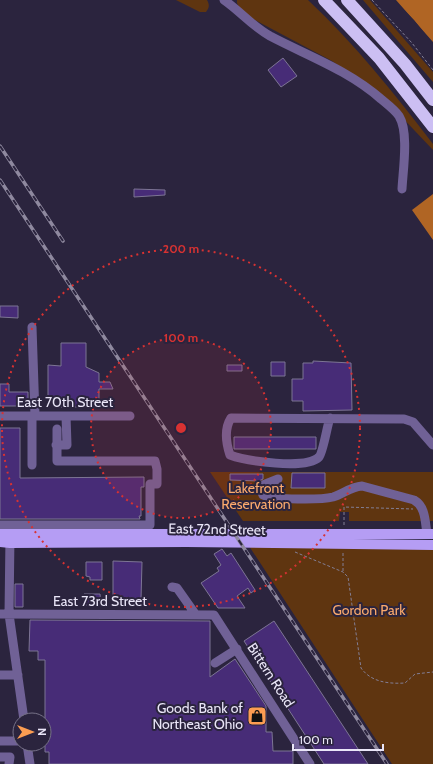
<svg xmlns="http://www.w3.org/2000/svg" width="433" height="764" font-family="Cabin,sans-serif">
<rect width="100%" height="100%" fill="#2b243e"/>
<path fill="#5f3510" d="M176,0H207C210,5 209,8 206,12H200Z
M237,0H308C355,44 394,93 433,144V150L378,92L332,61L242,13L237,3Z
M363,0H370L433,72V82Z
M210,472H433V521H349V512H340L339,521H243Z
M249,546H433V764H392Z"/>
<path fill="#b06524" d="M396,0H433V42Z
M433,194V240L412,210Z"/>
<path fill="#2b243e" d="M394,0L414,20L433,44H431Z"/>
<path fill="#472c77" stroke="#7d7594" d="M283,58L297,76L281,87L268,70Z
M134,189L165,190V195L134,197Z
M0,306H18V318L0,317Z
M61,343H86V367L99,373V382H110L113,389H99V407H61L60,399H48V365L61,366Z
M313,361L351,363L352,410L303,411V401H292V379H303V363H313Z
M271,362H285V376H271Z
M227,365H242V371H227Z
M0,384H9V392H28V406H0Z
M0,428H20V478L144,477V487H141V516H139L140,519H0Z
M234,437H316V449H234Z
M292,473H325V488H291Z
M230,474H263V479L259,481L230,480Z
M222,549L227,556L231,553L255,590L251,593L248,588L237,596L245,608H218L201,583L219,571L217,568L221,565L214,554Z
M113,561L142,562L141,599H113Z
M86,562H102V580H90V577L86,576Z
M15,584H23V607H15Z
M84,594H100L101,605H84Z
M30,620L210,621V677L235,659L266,706V732H272L273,751H293V764H49V752H45V660H38V651H29Z
M274,621L368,764H324L244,641Z"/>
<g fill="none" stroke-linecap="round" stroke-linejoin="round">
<path stroke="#837e94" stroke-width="1" stroke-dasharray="3 2" stroke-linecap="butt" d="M372,0L412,43L433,70
M344,525V507L413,509
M295,552L343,572L348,577L361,668C371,682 388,684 405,683L415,674L433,672
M343,571V552"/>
<path stroke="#706196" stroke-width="9" d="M224,0C240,11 252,26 270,36C308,56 348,70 381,99C387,104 395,110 399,116C409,132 403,170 402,189
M32,327L35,416
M0,416H130
M32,416V465
M330,418C327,426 323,453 319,457C306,470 246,461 230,455C226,443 224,429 231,418L404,419L413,422L433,445
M56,445H67L66,416
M278,479L263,485L261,490L263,495C274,500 321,500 333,497C343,494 350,487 362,486L414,500C426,507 425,522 427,534
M0,525H150V484H157V469L155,461H57V429
M10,536L9,614L24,720
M172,587L177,588L196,615
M0,614L214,615L310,764
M215,663L237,649
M0,675H18
M0,741H20
M27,744L30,764
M0,757H10L9,764"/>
<path stroke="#b59df4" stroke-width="10" d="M0,534H433
M0,542L10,543L186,542L433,545"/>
<path stroke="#ccbff3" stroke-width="12" d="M324,0L379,58L433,127
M347,0L405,64L433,100"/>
<defs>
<path id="rail" d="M0,146L63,241
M0,180L387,764"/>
</defs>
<use href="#rail" stroke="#8f899f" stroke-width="3.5"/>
<use href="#rail" stroke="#2b243e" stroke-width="2" stroke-dasharray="6" stroke-linecap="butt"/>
</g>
<circle cx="181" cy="428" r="90" fill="#d73232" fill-opacity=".12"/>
<g fill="none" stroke="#d73232" stroke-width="2" stroke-dasharray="2 4">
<circle cx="181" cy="428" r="90"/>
<circle cx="181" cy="428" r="179"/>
</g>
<defs>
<symbol id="shop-square" viewBox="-11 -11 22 22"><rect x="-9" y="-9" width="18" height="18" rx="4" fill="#fc9d52" stroke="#2b243e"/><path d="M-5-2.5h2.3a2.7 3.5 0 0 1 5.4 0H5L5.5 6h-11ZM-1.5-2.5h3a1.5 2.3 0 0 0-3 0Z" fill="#111"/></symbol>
</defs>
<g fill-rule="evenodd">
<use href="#shop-square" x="246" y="705" width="22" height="22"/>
</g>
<g text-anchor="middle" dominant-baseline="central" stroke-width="4" stroke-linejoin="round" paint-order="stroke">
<g font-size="14" fill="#eae6f8" stroke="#2b243e">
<text x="65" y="402">East 70th Street</text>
<text transform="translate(217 529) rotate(1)">East 72nd Street</text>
<text x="100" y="601">East 73rd Street</text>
<text transform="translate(271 675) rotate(57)">Bittern Road</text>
</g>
<g font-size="14" fill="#fbaa6d" stroke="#2b243e">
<text x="256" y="488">Lakefront<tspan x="256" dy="16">Reservation</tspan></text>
<text x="369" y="610">Gordon Park</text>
</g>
<g font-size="14" fill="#eae6f8" stroke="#2b243e" text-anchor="end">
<text x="243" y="708">Goods Bank of<tspan x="243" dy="16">Northeast Ohio</tspan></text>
</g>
</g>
<circle cx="181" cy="428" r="6" fill="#d73232" stroke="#2b243e" stroke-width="2"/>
<g font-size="12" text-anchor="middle" font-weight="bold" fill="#d73232" stroke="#2b243e" stroke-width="4" stroke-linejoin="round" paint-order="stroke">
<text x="181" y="253">200 m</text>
<text x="181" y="342">100 m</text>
</g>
<g transform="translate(32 732) rotate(90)"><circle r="19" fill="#2b243e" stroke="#777288"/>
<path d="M0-3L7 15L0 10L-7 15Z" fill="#fc9d52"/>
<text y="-6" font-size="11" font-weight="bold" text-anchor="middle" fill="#eae6f8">N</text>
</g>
<path d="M293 744v6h90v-6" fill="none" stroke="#eae6f8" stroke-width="2"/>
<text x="299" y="744" font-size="12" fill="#eae6f8" stroke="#2b243e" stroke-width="3" paint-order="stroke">100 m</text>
</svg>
